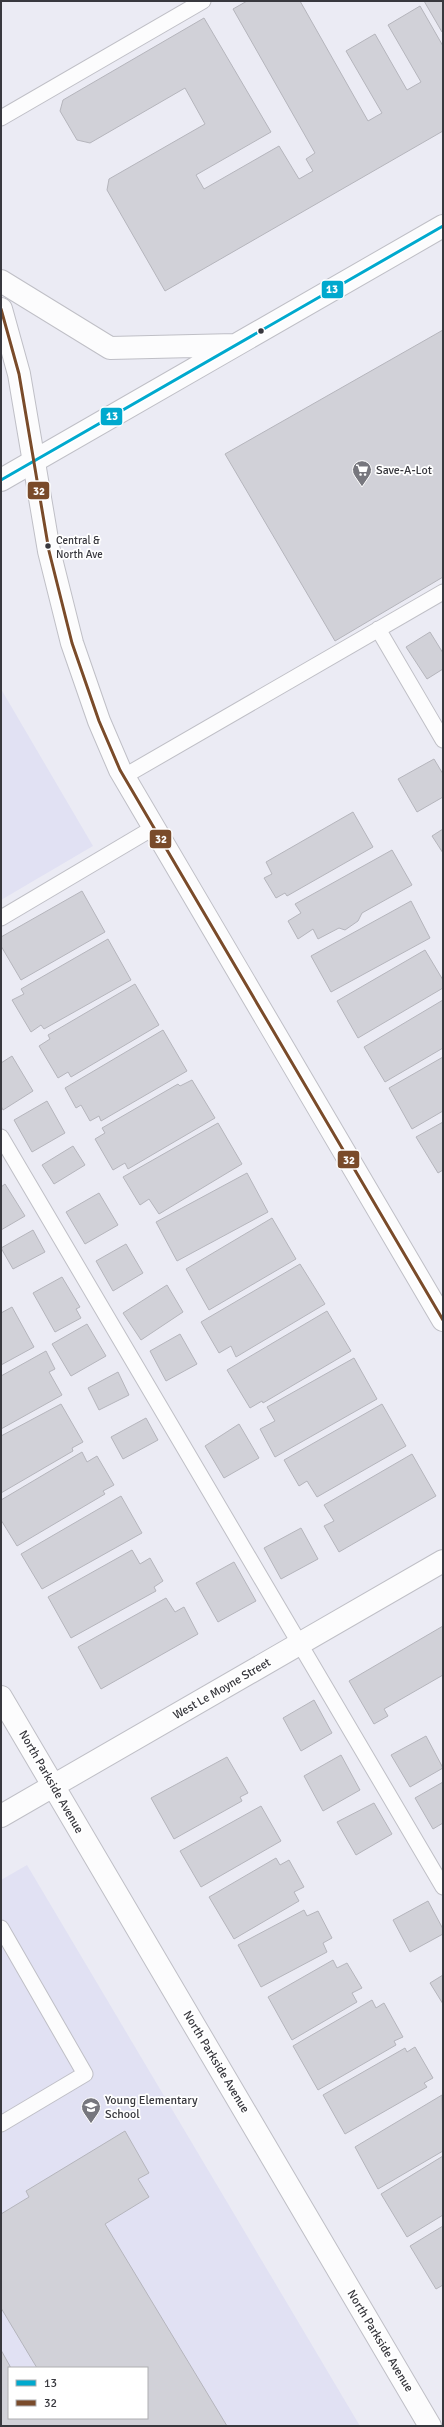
<svg xmlns="http://www.w3.org/2000/svg" width="444" height="2427" font-family="Signika,sans-serif">
<rect width="100%" height="100%" fill="#ebebf4"/>
<path fill="#e1e1f3" fill-rule="evenodd" d="M1,689L93,846L1,900Z
M27,1865L360,2426H1V1880ZM9,2368H147V2418H9Z"/>
<path fill="#d1d1d8" stroke="#b5b5bc" d="M247,1H300L368,121L382,113L346,51L375,34L407,90L421,82L388,25L420,6L443,46V131L165,291L107,190L109,179L205,124L185,88L90,143L77,140L60,111L63,100L204,18L271,132L196,175L204,189L279,146L299,179L313,171L306,159L315,153L233,9Z
M424,1H443V31L442,32Z
M443,330V577L335,641L225,454Z
M430,632L443,653V669L427,679L406,647Z
M434,759L443,774V797L417,812L398,779Z
M353,812L373,847L287,896L285,893L276,898L264,878L272,874L266,862Z
M443,829V853L432,836Z
M392,850L412,885L362,913L358,921L345,930L339,928L318,939L313,929L298,939L288,921L301,913L295,904Z
M82,891L105,932L21,980L1,946V937Z
M411,901L430,938L331,992L311,956Z
M108,939L131,980L44,1029L41,1025L31,1032L12,1000L24,994L21,989Z
M425,950L443,980V988L358,1038L337,1001Z
M135,984L159,1025L71,1077L68,1072L58,1078L39,1046L50,1039L48,1035Z
M443,1000V1048L385,1082L364,1047Z
M163,1030L187,1071L101,1121L99,1116L90,1121L81,1105L76,1108L65,1088Z
M12,1056L33,1091L3,1110L1,1106V1063Z
M443,1057V1111L412,1129L389,1088Z
M192,1080L215,1118L128,1169L125,1163L113,1170L95,1139L105,1133L102,1128L178,1084L180,1086Z
M47,1101L65,1133L32,1152L14,1120Z
M443,1122V1170L438,1173L416,1137Z
M218,1123L242,1164L159,1214L149,1199L140,1205L123,1177Z
M73,1146L85,1165L54,1184L42,1165Z
M247,1173L268,1212L177,1261L156,1222Z
M5,1184L25,1216L1,1230V1187Z
M99,1193L118,1225L85,1244L66,1212Z
M272,1218L296,1259L209,1310L186,1269Z
M33,1230L45,1252L13,1269L1,1248Z
M126,1244L143,1273L113,1291L96,1261Z
M300,1264L325,1304L236,1357L231,1346L219,1353L201,1322Z
M62,1277L80,1307L76,1309L81,1318L55,1332L33,1293Z
M167,1285L183,1312L141,1340L123,1313Z
M12,1307L34,1347L1,1365V1313Z
M327,1311L351,1351L263,1403L262,1401L250,1408L227,1370Z
M87,1324L106,1356L71,1376L52,1344Z
M180,1334L197,1364L166,1381L150,1351Z
M46,1351L55,1369L49,1372L62,1395L1,1429V1376Z
M354,1358L377,1399L275,1457L260,1429L275,1421L267,1407Z
M118,1372L129,1395L99,1410L88,1388Z
M61,1404L83,1442L72,1448L73,1451L1,1493V1436Z
M382,1404L406,1446L317,1497L307,1481L299,1486L284,1460Z
M146,1418L158,1440L123,1459L111,1437Z
M239,1424L259,1458L224,1478L205,1446Z
M82,1452L87,1462L97,1456L114,1485L103,1491L105,1494L17,1546L1,1520V1500Z
M412,1454L436,1496L339,1552L324,1526L334,1521L324,1505Z
M121,1496L142,1533L42,1589L21,1554Z
M301,1528L318,1559L281,1579L264,1548Z
M132,1550L140,1564L150,1558L163,1581L154,1587L156,1591L71,1638L48,1597Z
M234,1562L256,1601L218,1622L196,1583Z
M166,1598L175,1612L184,1607L198,1634L101,1689L78,1647Z
M443,1626V1675L384,1709L388,1716L374,1724L349,1681Z
M314,1700L332,1733L301,1751L283,1718Z
M426,1736L443,1768L410,1787L391,1755Z
M341,1755L360,1790L323,1811L304,1776Z
M227,1757L248,1793L240,1797L242,1801L174,1839L151,1798Z
M443,1782V1823L433,1829L415,1798Z
M374,1803L392,1834L356,1855L337,1822Z
M261,1806L281,1841L201,1887L180,1851Z
M276,1858L280,1865L289,1860L304,1887L294,1892L299,1901L234,1939L209,1897Z
M428,1901L443,1929V1934L410,1952L393,1920Z
M304,1910L307,1916L318,1911L332,1938L323,1943L327,1952L261,1987L238,1945Z
M333,1960L337,1968L347,1963L362,1988L352,1993L357,2002L292,2040L268,1997Z
M443,1975V2004L430,1983Z
M372,2000L376,2008L384,2003L403,2037L394,2041L396,2045L318,2090L293,2046Z
M415,2047L433,2078L424,2083L427,2087L345,2134L323,2095L405,2048L407,2052Z
M442,2095L443,2151L378,2189L355,2147Z
M125,2131L149,2173L138,2179L149,2197L105,2224L227,2426H1V2350L11,2368H9V2418H147V2368H37L1,2308V2214L29,2197L26,2191Z
M443,2156V2215L407,2237L381,2194Z
M443,2226V2285L436,2289L410,2246Z"/>
<g fill="none" stroke-linecap="round" stroke-linejoin="round">
<defs>
<path id="service" d="M1,118L203,1
M378,629L443,740
M123,777L443,592
M1,918L153,828
M1,1137L443,1887
M1,1928L85,2074L1,2124"/>
<path id="minor" d="M1,1697L430,2426
M1,1816L443,1561"/>
<path id="tertiary" d="M1,309L19,374L49,551L72,643L99,721L120,770L443,1320"/>
<path id="primary" d="M1,281L110,348L235,345
M1,480L443,226"/>
</defs>
<use href="#service" stroke="#bfbfc6" stroke-width="17"/>
<use href="#minor" stroke="#bfbfc6" stroke-width="24"/>
<use href="#tertiary" stroke="#bfbfc6" stroke-width="24"/>
<use href="#primary" stroke="#bfbfc6" stroke-width="24"/>
<use href="#service" stroke="#fcfcfd" stroke-width="15"/>
<use href="#minor" stroke="#fcfcfd" stroke-width="22"/>
<use href="#tertiary" stroke="#fcfcfd" stroke-width="22"/>
<use href="#primary" stroke="#fcfcfd" stroke-width="22"/>
<defs>
<path id="bus-1" d="M1,480L443,226"/>
<path id="bus-2" d="M1,309L19,374L49,551L72,643L99,721L120,770L443,1320"/>
</defs>
<use href="#bus-1" stroke="#fff" stroke-width="6"/>
<use href="#bus-2" stroke="#fff" stroke-width="6"/>
<use href="#bus-1" stroke="#00a9ce" stroke-width="3"/>
<use href="#bus-2" stroke="#7a4b2a" stroke-width="3"/>
</g>
<defs>
<symbol id="supermarket-pin" viewBox="-11 -11 22 30"><path d="M0 17L-7.5 6A9.5 9.5 0 1 1 7.5 6Z" fill="#77777e" stroke="#fff"/><path d="M-6-5.5h2.5l.6 2H6L4.5 2H-2.5L-4.4-4H-6ZM-1.5 3.2a1.3 1.3 0 1 0 .1 0ZM3 3.2a1.3 1.3 0 1 0 .1 0Z" fill="#fff"/></symbol>
<symbol id="school-pin" viewBox="-11 -11 22 30"><path d="M0 17L-7.5 6A9.5 9.5 0 1 1 7.5 6Z" fill="#77777e" stroke="#fff"/><path d="M0-5L7-2L0 1L-7-2ZM-4 1L0 2.5L4 1V4Q0 6-4 4Z" fill="#fff"/></symbol>
</defs>
<g fill-rule="evenodd">
<use href="#supermarket-pin" x="351" y="459" width="22" height="30"/>
<use href="#school-pin" x="80" y="2096" width="22" height="30"/>
</g>
<g fill="#38383e" stroke="#fff" stroke-width="1.5">
<circle cx="261" cy="331" r="3.5"/>
<circle cx="48" cy="546" r="3.5"/>
</g>
<g text-anchor="middle" dominant-baseline="central" stroke-width="3.5" stroke-linejoin="round" paint-order="stroke">
<g font-size="11" fill="#38383e" stroke="#fff" text-anchor="start">
<text x="56" y="540">Central &amp;<tspan x="56" dy="14">North Ave</tspan></text>
</g>
<g font-size="12" fill="#38383e" stroke="#fff" text-anchor="start">
<text x="376" y="470">Save-A-Lot</text>
<text x="105" y="2100">Young Elementary<tspan x="105" dy="14">School</tspan></text>
</g>
<g font-size="12" fill="#38383e" stroke="#fff">
<text transform="translate(222 1689) rotate(-30)">West Le Moyne Street</text>
<text transform="translate(51 1782) rotate(60)">North Parkside Avenue</text>
<text transform="translate(216 2062) rotate(59)">North Parkside Avenue</text>
<text transform="translate(380 2341) rotate(59)">North Parkside Avenue</text>
</g>
</g>
<g stroke="#fff" stroke-width="1.5">
<rect x="321" y="280" width="23" height="19" rx="4" fill="#00a9ce"/>
<rect x="100" y="407" width="23" height="19" rx="4" fill="#00a9ce"/>
<rect x="27" y="481" width="23" height="19" rx="4" fill="#7a4b2a"/>
<rect x="149" y="829" width="23" height="20" rx="4" fill="#7a4b2a"/>
<rect x="337" y="1150" width="23" height="19" rx="4" fill="#7a4b2a"/>
</g>
<g font-size="11" text-anchor="middle" font-weight="bold" fill="#fff">
<text x="332" y="293">13</text>
<text x="112" y="420">13</text>
<text x="39" y="495">32</text>
<text x="161" y="843">32</text>
<text x="349" y="1164">32</text>
</g>
<rect width="444" height="2427" fill="none" stroke="#38383e" stroke-width="4"/>
<rect x="8" y="2367" width="140" height="52" fill="#ffffff" stroke="#afafb2"/>
<rect x="16" y="2380" width="20" height="6" fill="#00a9ce" stroke="#afafb2"/>
<text x="44" y="2387" font-size="12" fill="#38383e">13</text>
<rect x="16" y="2400" width="20" height="6" fill="#7a4b2a" stroke="#afafb2"/>
<text x="44" y="2407" font-size="12" fill="#38383e">32</text>
</svg>
